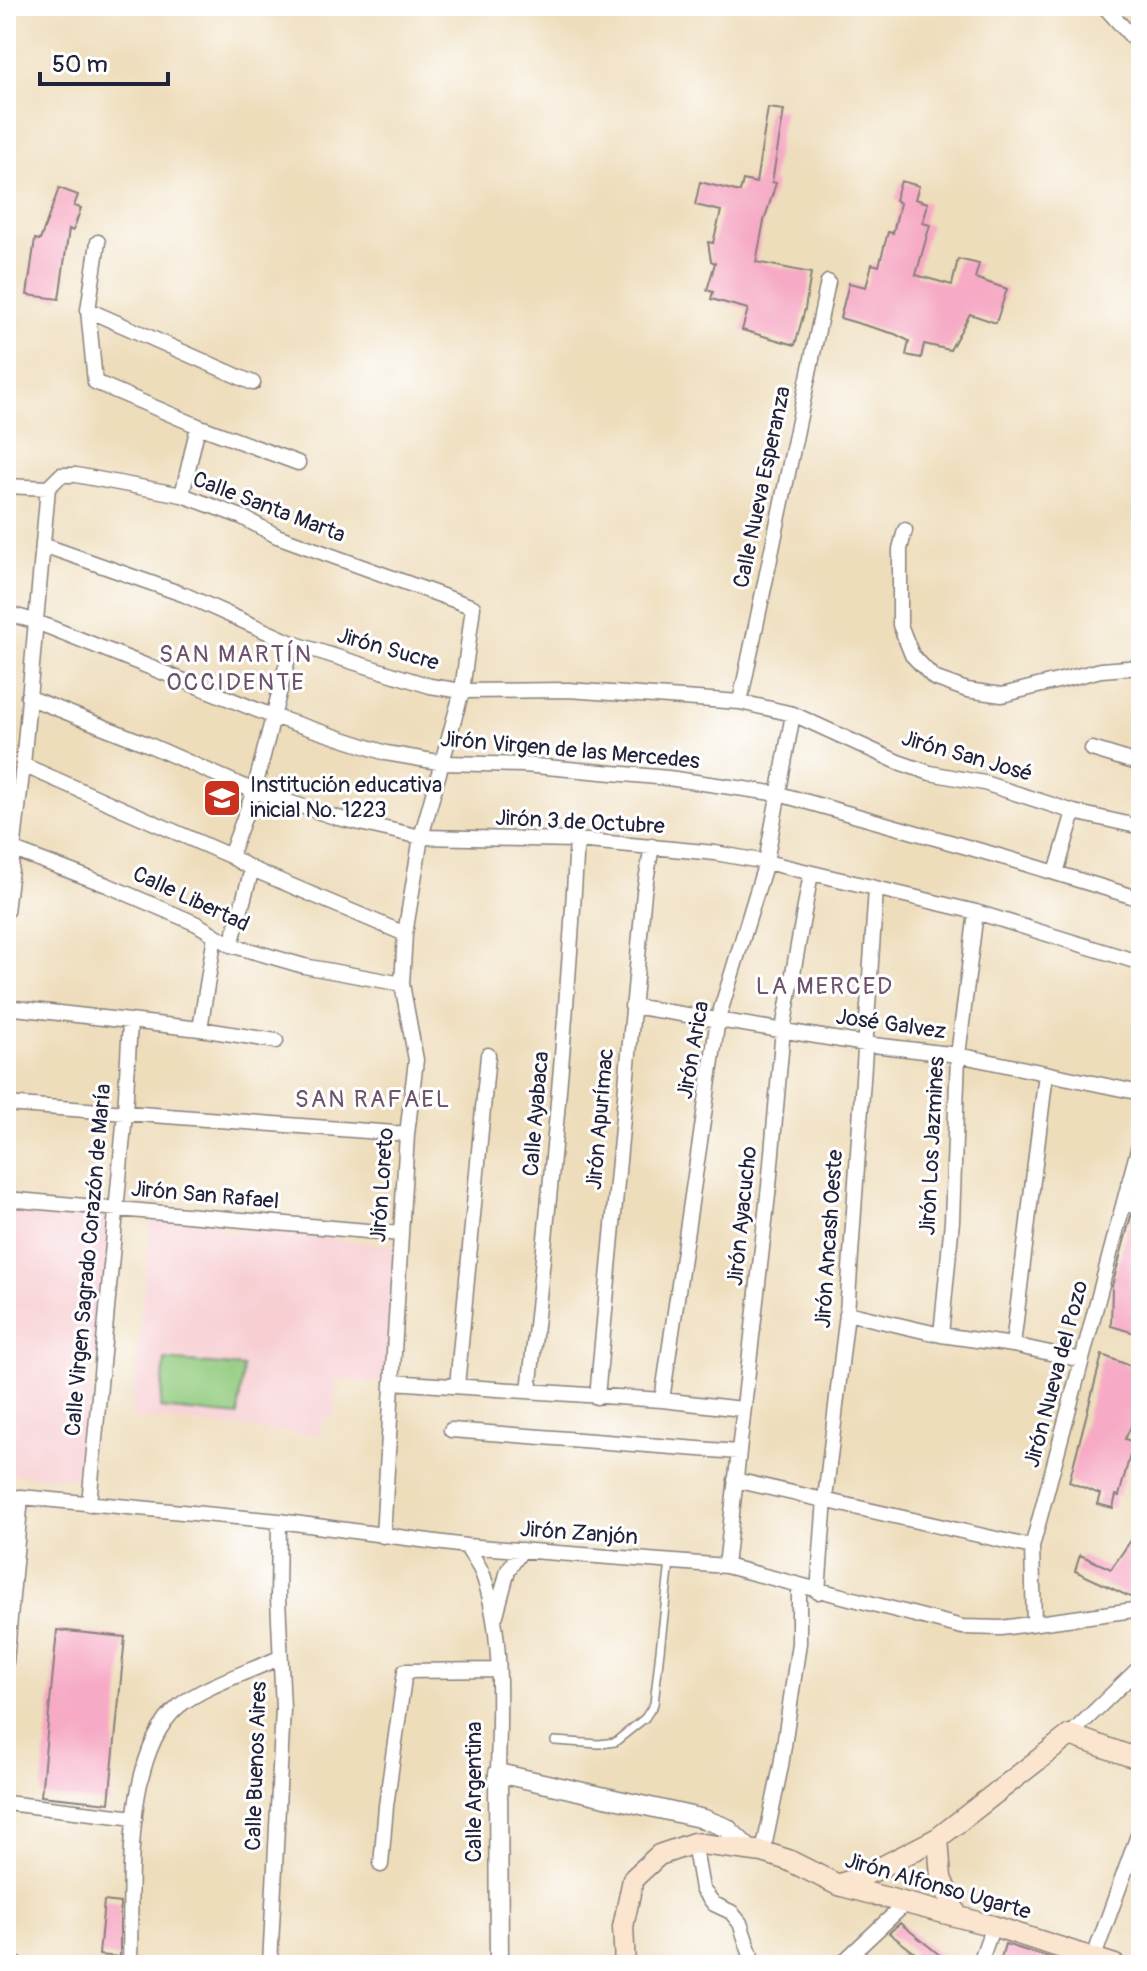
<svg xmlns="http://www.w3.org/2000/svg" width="1147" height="1971" font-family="Pangolin,sans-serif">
<rect width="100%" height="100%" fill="#fff"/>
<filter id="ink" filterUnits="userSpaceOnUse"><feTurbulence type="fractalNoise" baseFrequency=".0125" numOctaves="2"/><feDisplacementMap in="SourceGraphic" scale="16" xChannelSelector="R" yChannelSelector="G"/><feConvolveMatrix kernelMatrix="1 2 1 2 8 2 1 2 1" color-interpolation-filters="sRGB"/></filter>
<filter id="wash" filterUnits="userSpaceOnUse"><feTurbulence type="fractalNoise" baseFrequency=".006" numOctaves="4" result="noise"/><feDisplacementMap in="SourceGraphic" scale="32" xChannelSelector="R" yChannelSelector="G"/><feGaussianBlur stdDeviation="1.8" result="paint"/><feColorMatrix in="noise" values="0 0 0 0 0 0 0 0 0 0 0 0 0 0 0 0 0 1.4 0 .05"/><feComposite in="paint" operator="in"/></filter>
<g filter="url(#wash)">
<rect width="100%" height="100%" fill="#edb"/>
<path fill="#f7cfd3" d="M6,1208L113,1216L98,1356L90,1362L88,1386L94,1390L86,1473L77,1478L6,1474Z
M156,1219L221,1224L228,1233L237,1234L248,1227L400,1247L392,1385L337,1378L333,1419L323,1418L321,1435L131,1418L150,1224Z"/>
<path fill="#92cb7e" stroke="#5a765c" stroke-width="2" d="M165,1360L243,1367L238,1416L160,1408Z"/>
<g id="blocks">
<path fill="#f6aac5" d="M768,108L784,110L772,182L776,183L764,221L756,262L811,273L805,309L795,345L742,330L748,309L711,299L713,292L707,290L715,263L711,261L708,242L713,243L721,211L695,205L700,182L740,192L743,180L756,183Z
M901,181L919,186L915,199L928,203L923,223L930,225L916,275L952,285L958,259L979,264L975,278L1007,289L996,323L970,314L950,350L924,344L921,358L906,355L909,341L895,334L840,318L849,283L866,287L872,264L879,266L888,232L893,233L900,203L895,200Z
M59,188L78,195L74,206L81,208L73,231L69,229L59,299L27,295L35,239L40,240Z
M1131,1216L1141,1220V1335L1111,1326L1112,1286Z
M1102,1355L1141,1370V1405L1125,1439L1141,1445V1459L1130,1455L1119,1496L1116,1495L1113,1508L1097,1504L1100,1494L1069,1482Z
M1141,1526V1579L1132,1598L1075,1571L1080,1555L1111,1569Z
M57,1630L125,1637L109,1803L41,1796Z
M104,1901L120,1903V1957L99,1955Z
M900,1923L952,1965H903L915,1953L889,1933Z
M1005,1944L1070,1964L999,1965Z"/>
</g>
</g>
<g filter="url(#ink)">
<use href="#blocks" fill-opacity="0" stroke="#88807b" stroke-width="2"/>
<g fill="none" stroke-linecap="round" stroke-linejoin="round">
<defs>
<path id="service" d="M555,1741L599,1744L615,1742L645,1718L654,1704L670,1562"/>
<path id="minor" d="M1104,6L1141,47
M98,242L88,310L95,382L198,426L298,463
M88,310L253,383
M6,486L48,488
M48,488L61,475H76L182,495L242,517L277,536L473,607L462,691L421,837L405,934L402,984L416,1060L407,1134L383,1536
M182,495L198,426
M905,530L900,549V625L912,655L934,678L967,690L1002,695L1101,670L1141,667
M43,545L185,595L292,643L430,686L462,691L568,690L740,702L793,714L898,762L930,773L984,783L1074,812L1141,827
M6,613L34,621L272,716L386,753L444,763L524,765L668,778L779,794L1006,858L1141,899
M28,697L147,744L254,791L338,818L421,837L577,840L715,853L766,862L976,912L1141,963
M740,702L828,282
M1092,749L1141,764
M23,765L230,856L252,869L405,934
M6,847L107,885L197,924L231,945L304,966L402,984
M230,856L254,791L292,643
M1056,873L1074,812
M6,912L23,765L48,488
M231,945L252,869
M632,1006L865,1044L958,1055L1141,1093
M6,1007L200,1029L276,1041
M200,1029L215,935
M6,1104L407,1134
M6,1199L401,1234
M1125,1202L1141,1210
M847,1313L941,1335L1013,1345L1082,1360
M941,1335L952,1221L958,1055L976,912
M1013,1345L1046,1073
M392,1382L662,1400L742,1409
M457,1386L488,1055
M529,1391C549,1207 567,1025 577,840
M597,1397L644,892L652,846
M662,1400L718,1019L766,862L793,714
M451,1430L738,1452
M735,1480L1032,1547
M6,1499L21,1497L279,1521L466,1546L726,1566L962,1627L1001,1628L1141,1609
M89,1504L125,1114L130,1021
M466,1546C472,1556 481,1567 484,1578C504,1636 499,1712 498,1773
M726,1566L769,1186L783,1029L811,873
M818,1592L825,1499L847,1313L876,889
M496,1615L508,1570L522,1550
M1034,1623L1032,1547L1141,1138
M6,1662L21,1497
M1070,1735L1141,1666
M6,1803L135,1818
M694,1843L702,1889L714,1904L731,1912L740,1923L754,1965
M763,1852L781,1766L799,1643V1587
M381,1865L386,1806L405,1671L497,1670
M6,1964L18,1965
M130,1965C132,1893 121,1755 179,1706C202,1687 251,1671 279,1658
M270,1965L283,1709L278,1598L279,1521
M840,1965L907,1902
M979,1965L993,1926
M1091,1965L1141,1827"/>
<path id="tertiary" d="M499,1965L498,1773L704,1819L727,1828L749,1849"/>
<path id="secondary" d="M938,1838L941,1878L957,1916
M838,1885L872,1872L938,1838L1070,1735L1141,1760
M625,1965L623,1927L633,1879L659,1855L694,1843L763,1852L788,1860L838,1885L993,1926L1115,1965"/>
</defs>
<use href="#service" stroke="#88807b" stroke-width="10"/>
<use href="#minor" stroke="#88807b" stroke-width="17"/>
<use href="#tertiary" stroke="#88807b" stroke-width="21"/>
<use href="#secondary" stroke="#88807b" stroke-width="23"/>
<use href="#service" stroke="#fff" stroke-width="7"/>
<use href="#minor" stroke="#fff" stroke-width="14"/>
<use href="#tertiary" stroke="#fff" stroke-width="18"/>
<use href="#secondary" stroke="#fce5cf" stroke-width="20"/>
</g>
</g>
<defs>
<symbol id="school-square" viewBox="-11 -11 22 22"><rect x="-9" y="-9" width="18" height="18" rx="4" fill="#c8321e" stroke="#fff"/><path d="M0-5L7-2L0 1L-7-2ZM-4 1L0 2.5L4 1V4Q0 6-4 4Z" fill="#fff"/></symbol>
</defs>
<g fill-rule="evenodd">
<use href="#school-square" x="200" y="776" width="44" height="44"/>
</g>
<g text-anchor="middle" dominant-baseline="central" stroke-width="6" stroke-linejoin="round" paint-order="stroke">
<g font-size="22" fill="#22223b" stroke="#fff">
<text transform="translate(762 487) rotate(-78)">Calle Nueva Esperanza</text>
<text transform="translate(269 507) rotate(21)">Calle Santa Marta</text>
<text transform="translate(388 649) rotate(16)">Jirón Sucre</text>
<text transform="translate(570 750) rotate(5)">Jirón Virgen de las Mercedes</text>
<text transform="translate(967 756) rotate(16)">Jirón San José</text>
<text transform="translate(580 822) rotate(3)">Jirón 3 de Octubre</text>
<text transform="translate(191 899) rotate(25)">Calle Libertad</text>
<text transform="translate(891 1024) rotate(8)">José Galvez</text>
<text transform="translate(693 1050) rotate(-80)">Jirón Arica</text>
<text transform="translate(536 1114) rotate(-85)">Calle Ayabaca</text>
<text transform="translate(600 1119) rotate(-85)">Jirón Apurímac</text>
<text transform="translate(932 1146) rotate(-87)">Jirón Los Jazmines</text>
<text transform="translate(382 1185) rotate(-86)">Jirón Loreto</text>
<text transform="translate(205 1195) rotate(5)">Jirón San Rafael</text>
<text transform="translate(742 1216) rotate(-84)">Jirón Ayacucho</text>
<text transform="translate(829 1239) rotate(-86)">Jirón Ancash Oeste</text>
<text transform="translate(88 1260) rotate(-85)">Calle Virgen Sagrado Corazón de María</text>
<text transform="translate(1056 1374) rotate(-75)">Jirón Nueva del Pozo</text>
<text transform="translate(579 1533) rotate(4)">Jirón Zanjón</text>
<text transform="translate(256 1766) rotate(-88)">Calle Buenos Aires</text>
<text transform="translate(474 1792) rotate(-90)">Calle Argentina</text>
<text transform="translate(938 1886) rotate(16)">Jirón Alfonso Ugarte</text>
</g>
<g font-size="22" fill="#22223b" stroke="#fff" text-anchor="start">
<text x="250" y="785">Institución educativa<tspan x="250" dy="25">inicial No. 1223</tspan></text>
</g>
<g font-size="24" letter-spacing="2" fill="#6c526b" stroke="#fff">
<text x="236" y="654">SAN MARTÍN<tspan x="236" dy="28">OCCIDENTE</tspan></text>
<text x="825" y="986">LA MERCED</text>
<text x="373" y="1099">SAN RAFAEL</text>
</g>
</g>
<rect width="1147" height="1971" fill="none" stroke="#fff" stroke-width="32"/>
<path d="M40 72v12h128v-12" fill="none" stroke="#22223b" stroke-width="4"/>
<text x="52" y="72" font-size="24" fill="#22223b" stroke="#ffffff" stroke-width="6" paint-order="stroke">50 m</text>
</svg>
